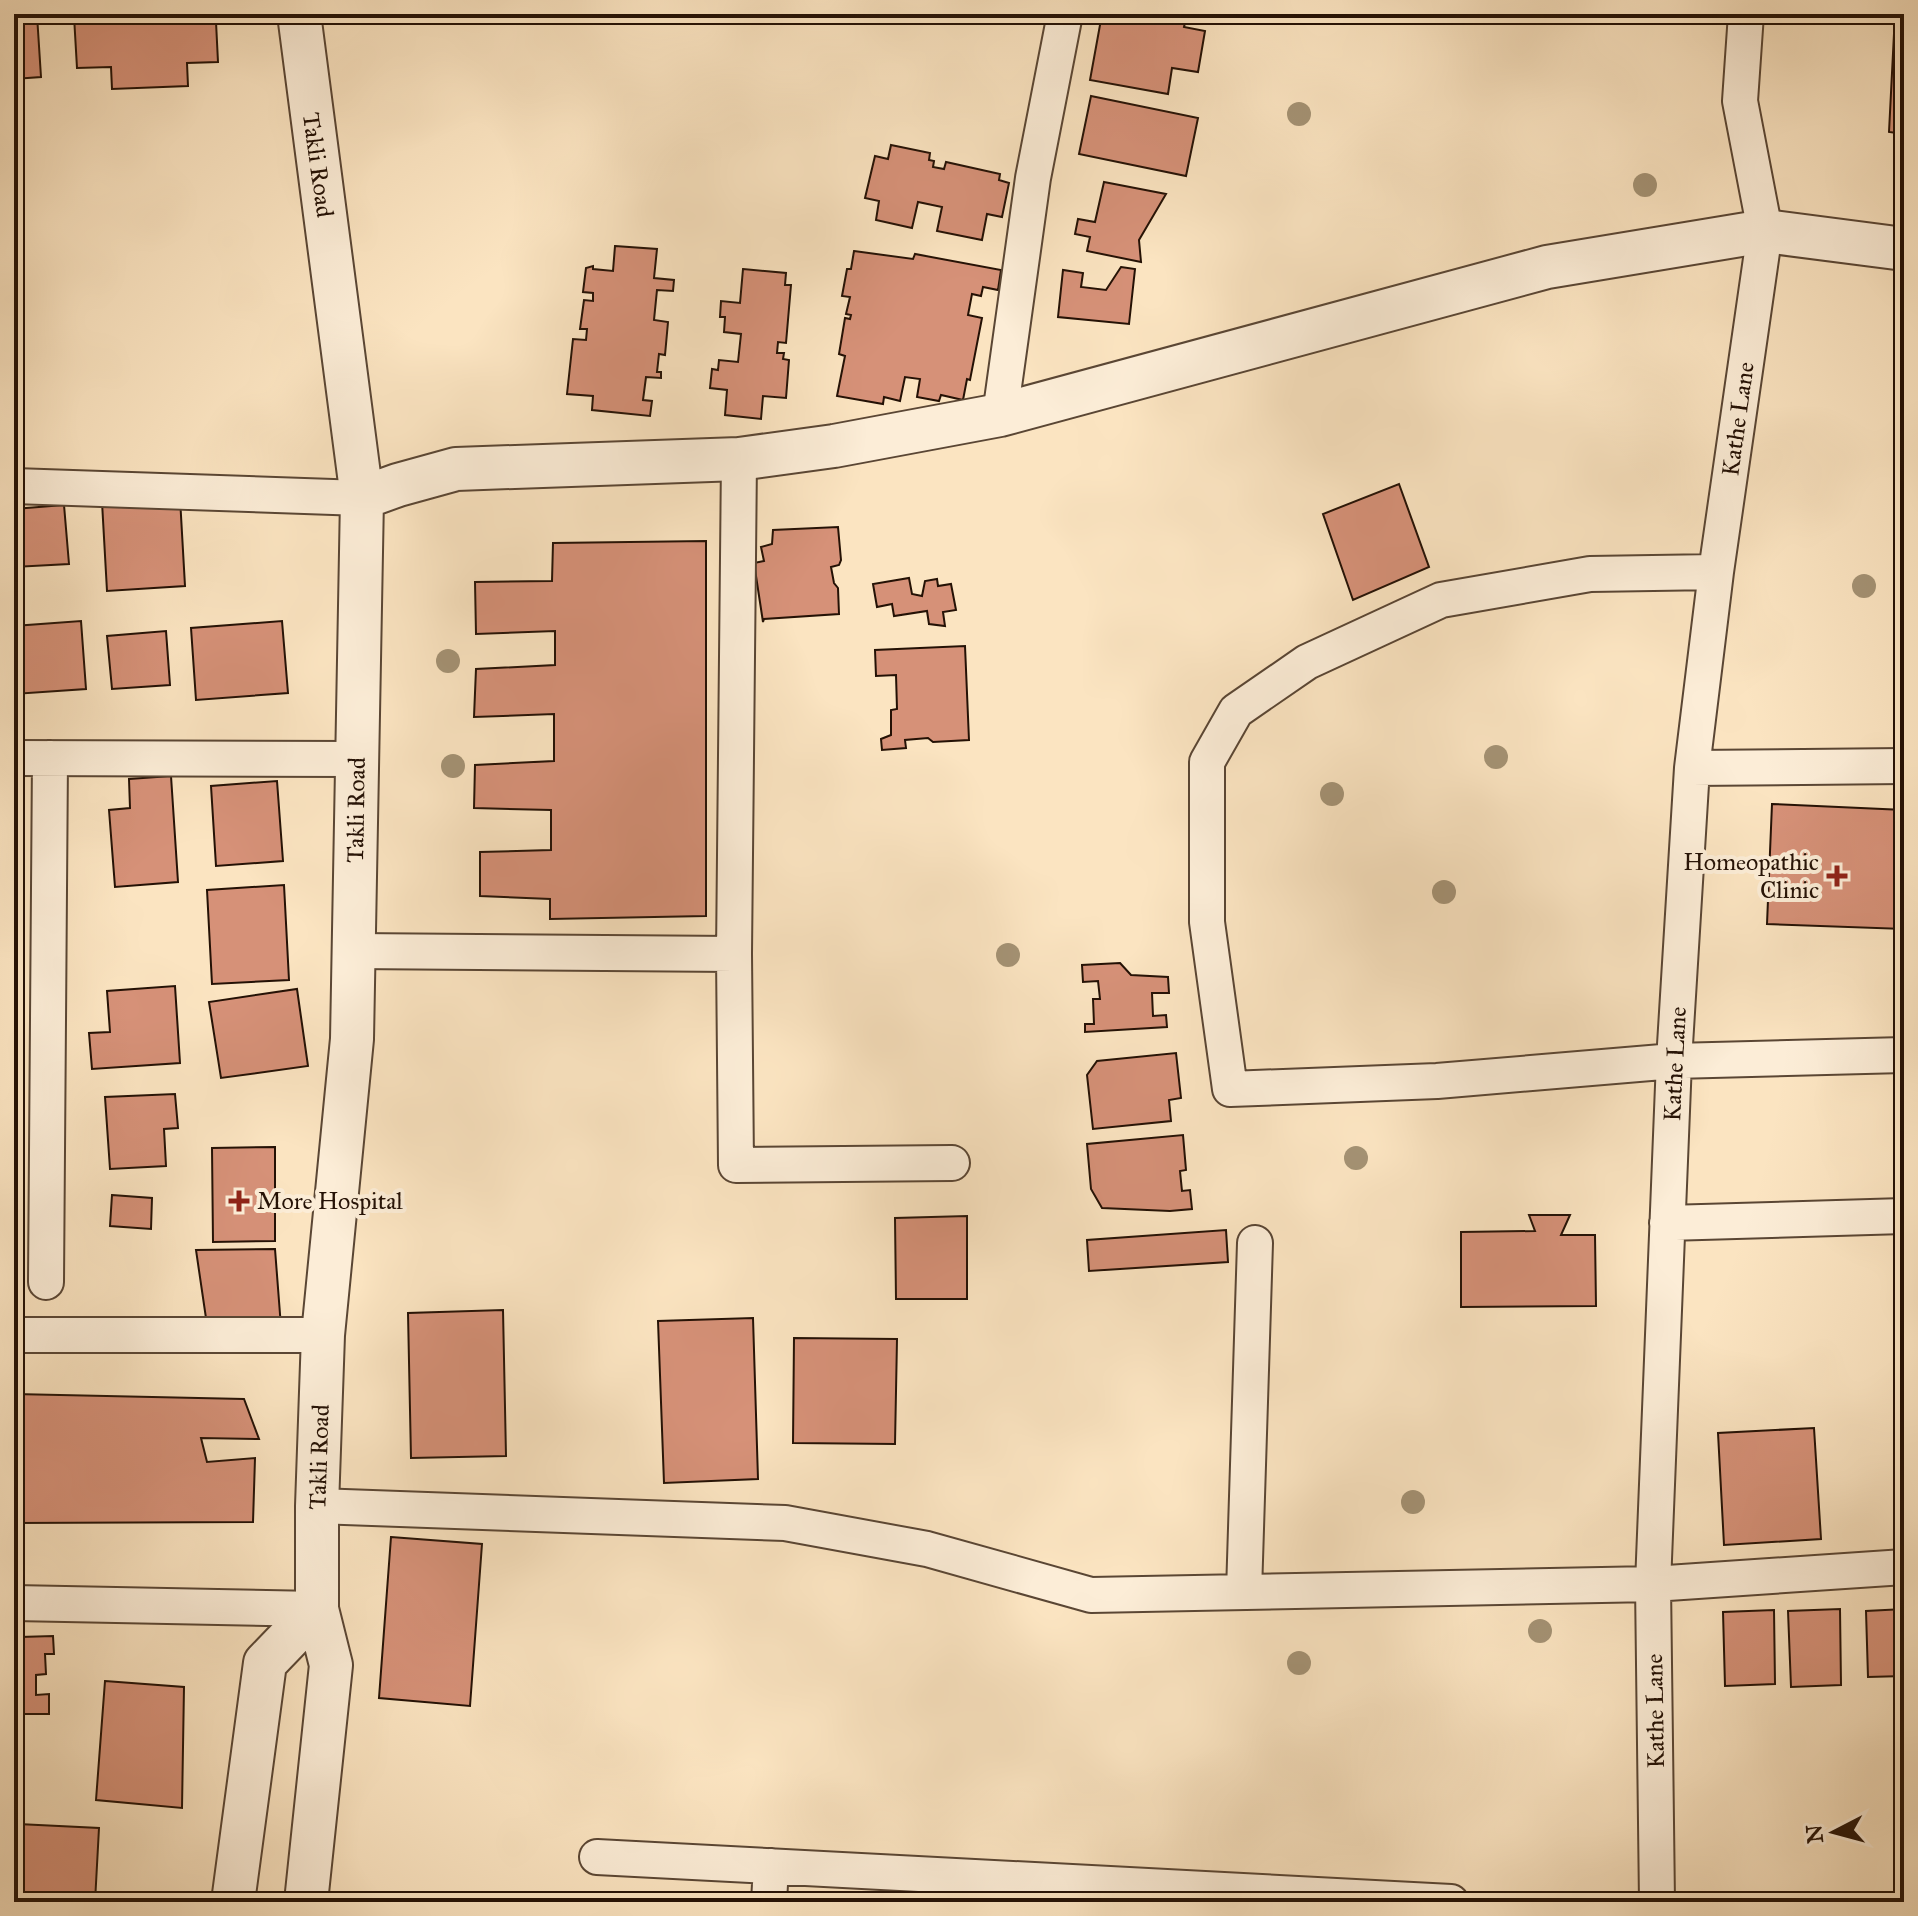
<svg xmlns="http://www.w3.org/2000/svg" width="1918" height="1916" font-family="'IM FELL Great Primer',serif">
<rect width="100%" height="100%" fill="#fbe4c1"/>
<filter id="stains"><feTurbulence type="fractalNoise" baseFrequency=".0025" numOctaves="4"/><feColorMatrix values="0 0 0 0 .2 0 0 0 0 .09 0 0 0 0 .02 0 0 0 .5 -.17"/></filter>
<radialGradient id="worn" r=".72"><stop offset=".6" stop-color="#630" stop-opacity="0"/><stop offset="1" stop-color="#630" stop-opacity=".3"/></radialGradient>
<path fill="#d69178" stroke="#241105" stroke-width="2" d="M106,14H184V23L216,22L218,62L187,63L188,86L112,89L111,67L77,68L74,16Z
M1102,14H1187L1184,27L1205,31L1198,72L1172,68L1168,94L1090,80Z
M1895,14H1904V134L1889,132Z
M37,15L41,77L14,79V16Z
M1091,96L1198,118L1186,176L1079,154Z
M891,145L930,153L929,160L934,161L933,167L944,169L946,162L1000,174L999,180L1009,183L1002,217L987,214L982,240L937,231L942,207L918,202L912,228L876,220L879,201L865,198L875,156L888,159Z
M1104,182L1166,194L1139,240L1141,262L1087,251L1090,237L1075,234L1078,219L1095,222Z
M615,246L657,249L654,278L674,280L673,291L657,290L654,320L668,322L665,355L659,354L657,372H661V378L646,377L643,400L652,401L650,416L592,410L593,396L567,394L573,339L586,340L587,329H580L584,300L593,301V293L583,292L586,268L593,266V269L613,271Z
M854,251L913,259L915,254L1001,270L998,290L983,287L981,296L972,294L968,315L982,318L970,380L967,379L963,400L941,395L939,401L917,397L920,379L905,377L900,401L884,397L883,404L837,396L845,356L839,354L845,318L850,319L851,315L846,314L850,297L842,296L847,269H851Z
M1121,267L1135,269L1129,324L1058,317L1063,270L1083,273L1081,287L1106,290Z
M743,269L786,273L785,285H791L786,343L778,342L777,353H784L783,359L789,360L786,398L763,396L761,419L725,415L727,390L710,388L712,369L718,370L719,360L738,362L741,334L724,332L725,317H720L721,301L740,303Z
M1399,484L1429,567L1353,600L1323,514Z
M180,498L185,586L107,591L102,502Z
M64,505L69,564L14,567V509Z
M838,527L841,560L839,565L831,567L834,583L838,588L839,614L764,619L763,622L754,563L764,561L761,547L772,544L773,530Z
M706,541V916L550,919V899L480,896V852L551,850V810L474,808L475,765L554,761V714L474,717L476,669L555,665V631L476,634L475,582L552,581L553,543Z
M909,578L912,594L922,596L925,581L937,579L938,586L951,584L956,610L943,612L945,626L929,624L927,611L894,616L892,604L877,607L873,584Z
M81,621L86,689L14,694V626Z
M282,621L288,693L196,700L191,628Z
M166,631L170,685L112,689L107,636Z
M965,646L969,740L933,742L928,738L905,740L906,748L882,750L881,739L891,735V710L897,709L896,675L876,676L875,650Z
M171,776L178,882L115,887L109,810L130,808L129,779Z
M277,781L283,861L216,866L211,786Z
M1772,804L1904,810V929L1767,924Z
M284,885L289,980L212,984L207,890Z
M1120,963L1131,975L1168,977L1169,993H1152L1153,1016L1166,1015L1167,1027L1085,1032V1024H1094L1093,999H1100L1098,981L1083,982L1082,965Z
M175,986L180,1063L92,1069L89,1033L110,1032L107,991Z
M297,989L308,1066L221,1078L209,1002Z
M1176,1053L1181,1098L1169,1100L1171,1121L1093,1129L1087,1075L1097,1061Z
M175,1094L178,1128L164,1129L166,1166L110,1169L105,1097Z
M1183,1135L1186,1170L1180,1171L1182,1191L1190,1190L1192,1209L1170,1211L1102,1208L1091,1189L1087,1144Z
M275,1147V1241L213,1242L212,1148Z
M112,1195L152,1198L151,1229L110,1226Z
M1529,1215H1570L1561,1235H1595L1596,1306L1461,1307V1232L1535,1231Z
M967,1216V1299H896L895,1218Z
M1226,1230L1228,1262L1089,1271L1087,1240Z
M275,1249L281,1327L207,1325L196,1250Z
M503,1310L506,1456L411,1458L408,1313Z
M753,1318L758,1479L664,1483L658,1321Z
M794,1338L897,1339L895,1444L793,1443Z
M14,1394L244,1399L259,1439L201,1438L207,1462L255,1458L253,1522L14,1523Z
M1814,1428L1821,1539L1724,1545L1718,1433Z
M391,1537L482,1544L470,1706L379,1698Z
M1840,1609L1841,1685L1791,1687L1788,1611Z
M1904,1609V1676L1868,1677L1866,1611Z
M1774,1610L1775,1684L1725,1686L1723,1612Z
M53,1636L54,1654H45L46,1674L36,1675V1695L49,1694V1714H14V1647H21L20,1637Z
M105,1681L184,1687L182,1808L96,1800Z
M18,1824L99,1828L95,1902H14Z"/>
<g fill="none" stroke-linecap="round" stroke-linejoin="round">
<defs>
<path id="minor" d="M1000,415L1033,178L1065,14
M14,486L362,498
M1716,572L1590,574L1441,600L1307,662L1236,711L1207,762V922L1230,1089L1437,1081L1674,1061L1904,1055
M14,758L357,759
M1692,768L1904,766
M353,951L734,954L736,1165L952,1163
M734,954L739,459
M1667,1223L1904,1216
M46,1282L50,758
M14,1335H323
M317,1506L785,1523L927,1549L1091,1595L1653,1584L1904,1567
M1244,1592L1255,1243
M14,1603L317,1609
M597,1857L1451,1902
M769,1902L771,1866
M1657,1902L1653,1584L1674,1061L1692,768L1716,572L1765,231L1740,101L1746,14"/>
<path id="tertiary" d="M299,14L362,498L352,1039L323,1335L317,1506V1609L331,1665L306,1902
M362,498L398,485L456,469L739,459L834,446L1000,415L1547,267L1765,231L1904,249
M233,1902L265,1663L317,1609"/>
</defs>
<use href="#minor" stroke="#5a4634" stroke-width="38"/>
<use href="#tertiary" stroke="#5a4634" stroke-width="46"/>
<use href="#minor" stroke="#fcedd7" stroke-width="34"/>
<use href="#tertiary" stroke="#fcedd7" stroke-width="42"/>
</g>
<g fill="#a49274">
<circle cx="1299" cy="114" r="12"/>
<circle cx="1645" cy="185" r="12"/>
<circle cx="1864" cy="586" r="12"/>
<circle cx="448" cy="661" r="12"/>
<circle cx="1496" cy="757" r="12"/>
<circle cx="453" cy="766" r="12"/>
<circle cx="1332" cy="794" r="12"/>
<circle cx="1444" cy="892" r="12"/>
<circle cx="1008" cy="955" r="12"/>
<circle cx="1356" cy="1158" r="12"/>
<circle cx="1413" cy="1502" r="12"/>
<circle cx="1540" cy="1631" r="12"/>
<circle cx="1299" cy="1663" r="12"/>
</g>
<g fill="#8f2418" stroke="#fcedd7" stroke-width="3">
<path d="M1833 864h8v8h8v8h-8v8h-8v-8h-8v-8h8z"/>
<path d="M235 1189h8v8h8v8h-8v8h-8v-8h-8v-8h8z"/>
</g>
<g text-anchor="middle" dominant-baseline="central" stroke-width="8" stroke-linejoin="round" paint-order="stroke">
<g font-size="24" fill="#241105" stroke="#fcedd7">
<text transform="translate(318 165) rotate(82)">Takli Road</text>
<text transform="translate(1738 419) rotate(-82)">Kathe Lane</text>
<text transform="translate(356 810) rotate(-89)">Takli Road</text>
<text transform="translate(1675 1064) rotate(-87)">Kathe Lane</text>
<text transform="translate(319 1457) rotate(-88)">Takli Road</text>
<text transform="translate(1655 1711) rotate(-91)">Kathe Lane</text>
</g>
<g font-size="24" fill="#241105" stroke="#fcedd7" text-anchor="end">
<text x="1819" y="862">Homeopathic<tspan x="1819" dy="28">Clinic</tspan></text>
<text x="257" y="1201" text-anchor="start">More Hospital</text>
</g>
</g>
<rect width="1918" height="1916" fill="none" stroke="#fbe4c1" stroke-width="48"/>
<rect x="16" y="16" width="1886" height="1884" fill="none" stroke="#241105" stroke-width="4"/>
<rect x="24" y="24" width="1870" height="1868" fill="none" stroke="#241105" stroke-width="2"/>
<g transform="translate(1834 1832) rotate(264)" stroke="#fcedd7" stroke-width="6" paint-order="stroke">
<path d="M0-6L14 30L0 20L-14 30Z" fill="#241105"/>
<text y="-12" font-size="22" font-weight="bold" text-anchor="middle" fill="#241105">N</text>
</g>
<rect width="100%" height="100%" filter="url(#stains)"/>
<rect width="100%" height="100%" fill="url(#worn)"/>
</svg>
